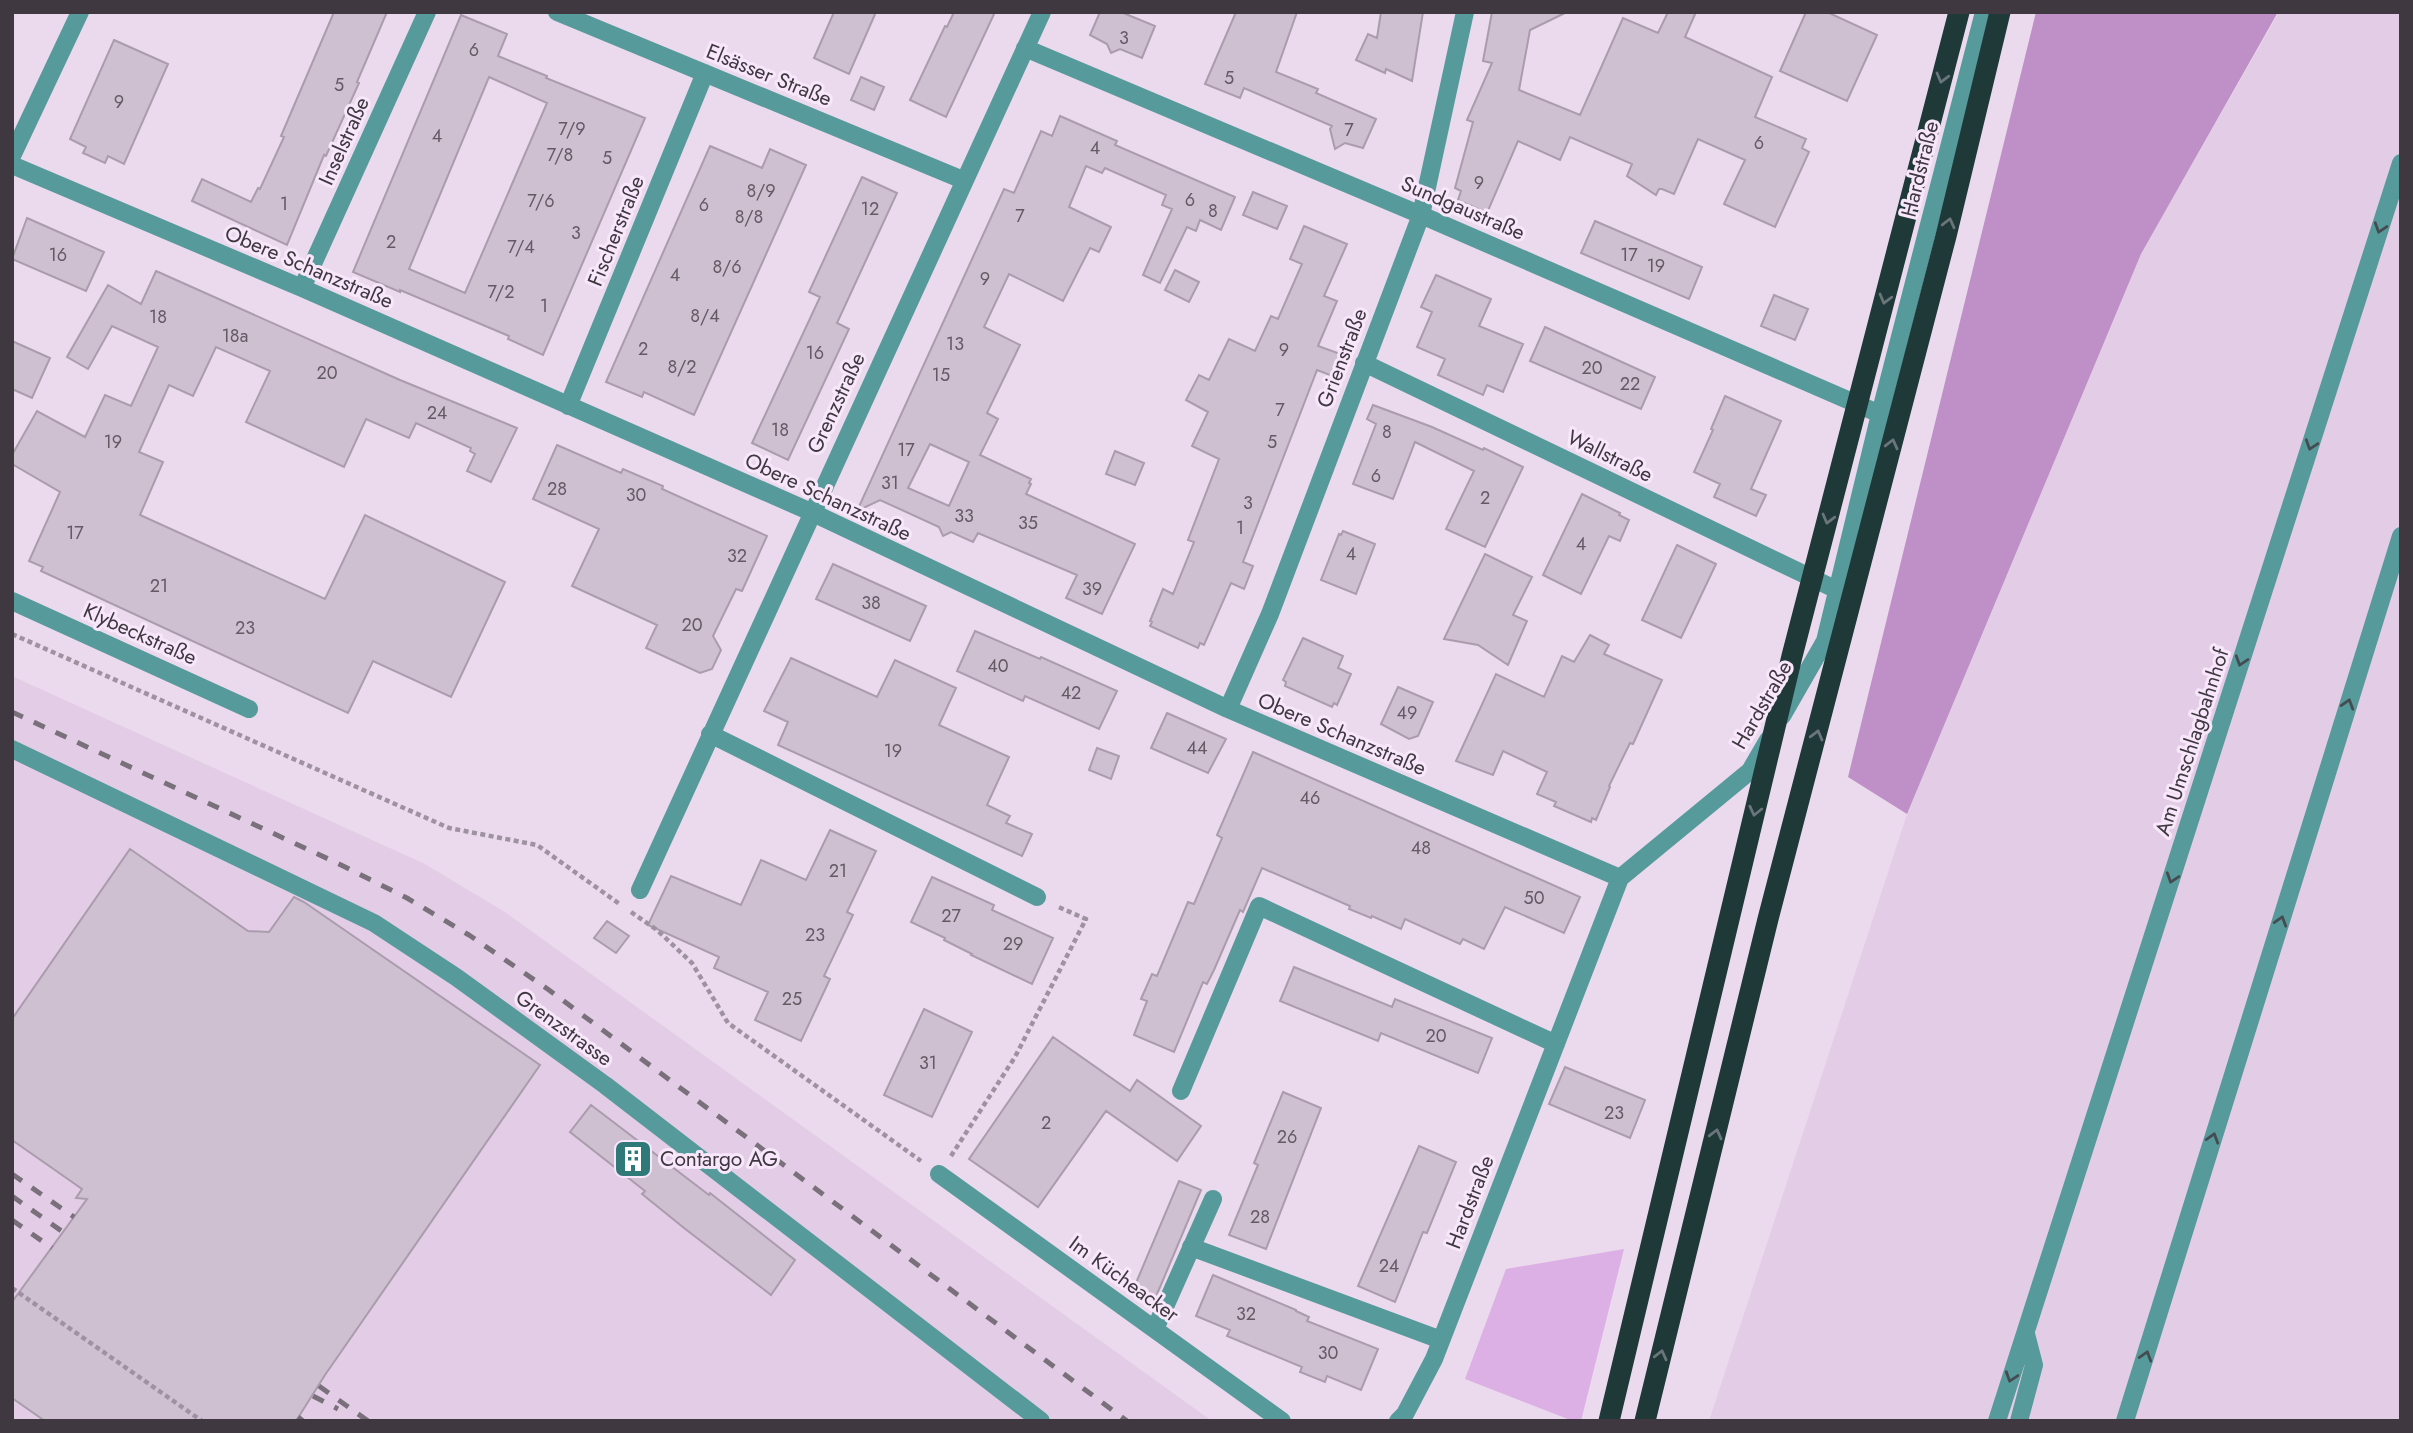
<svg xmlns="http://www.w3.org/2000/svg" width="2413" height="1433" font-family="Jost,sans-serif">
<rect width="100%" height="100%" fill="#ebdaed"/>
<path fill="#e3cde6" d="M2279,12H2401V1421H1709L1907,814L2141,254Z
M12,676L425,864L505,912L1212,1421H12Z"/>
<path fill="#dcb0e4" d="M1624,1249L1581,1421H1573L1465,1379L1506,1269Z"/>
<path fill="#bf90c7" d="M2036,12H2278L2141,254L1907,814L1848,777Z"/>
<path fill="#cebfd1" stroke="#aa9bad" stroke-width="2" fill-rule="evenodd" d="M334,12H387L357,82L359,83L326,156L324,155L287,245L192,201L202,179L251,202L258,188L260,189L284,137L281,136Z
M834,12H876L849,74L814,58Z
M954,12H995L946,117L910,100L945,26L947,27Z
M1100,12H1121L1155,26L1142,58L1120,49L1111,53L1107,44L1090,35Z
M1236,12H1297L1276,72L1318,89L1316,93L1376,119L1363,148L1345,143L1335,149L1330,129L1332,126L1244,88L1240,98L1205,84Z
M1381,12H1423L1412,81L1386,69L1385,73L1356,60L1368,34L1377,38Z
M1492,12H1567L1530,30L1519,90L1580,115L1623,18L1658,33L1668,12H1696L1685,37L1772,77L1755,117L1806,139L1802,148L1809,152L1775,227L1724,204L1745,160L1698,139L1674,194L1662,189H1659L1656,195L1627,176L1632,164L1570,137L1560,160L1518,141L1487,213L1458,200L1461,191L1455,188L1473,122L1467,120L1492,63L1483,61Z
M1806,12H1827L1877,35L1847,101L1780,71Z
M461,15L507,34L498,56L547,76L546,78L645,118L543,355L508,339L509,336L400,290V292L353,272ZM489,77L547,103L465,293L409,269Z
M114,40L168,64L124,164L108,156L105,163L83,153L86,147L70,139Z
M861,77L884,87L874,110L851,100Z
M1060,116L1117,141L1115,145L1235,197L1221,230L1200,220L1196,231L1187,227L1160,283L1143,275L1172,209L1162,205L1166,195L1105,168L1102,173L1086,166L1069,207L1111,227L1099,252L1090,248L1063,301L1009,274L984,327L1020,345L987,413L998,419L980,455L1031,479L1029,483L1031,484L1026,494L1135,544L1102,614L1066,598L1077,575L978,533L973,542L951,532L943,536L939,527L880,500L857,511L1004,189L1014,193L1041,131L1052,136ZM930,444L969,462L949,506L908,488Z
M710,146L762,168L770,149L806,165L694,415L644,392L642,397L606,382Z
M862,177L897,193L837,323L849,329L788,460L752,443L820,297L809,292Z
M1253,192L1287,206L1277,229L1243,215Z
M27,218L104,252L86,291L12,259Z
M1595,221L1702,267L1689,299L1581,253Z
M1304,226L1347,244L1324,296L1337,301L1318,346L1346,356L1338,378L1317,370L1243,562L1253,566L1244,589L1231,583L1204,645L1200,643L1198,648L1150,626L1152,622L1150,621L1163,589L1173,594L1194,542L1188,540L1219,459L1192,446L1208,412L1186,400L1199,375L1209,380L1229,339L1255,351L1271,316L1278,319L1302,264L1290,259Z
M1175,270L1199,282L1189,302L1165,290Z
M156,271L400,380L517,428L491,482L467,471L475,454L470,451L471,448L416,423L409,438L366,419L344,467L246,422L270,371L216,347L193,396L169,385L139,452L163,462L140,515L325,599L365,515L505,582L451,697L373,661L348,713L41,571L43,567L29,561L60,492L12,464V455L37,411L85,437L105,395L131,406L158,347L112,326L88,369L67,357L108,285L141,304Z
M1436,275L1491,299L1479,326L1523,344L1503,392L1487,385L1483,395L1438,375L1445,359L1417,347L1432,312L1421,307Z
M1774,295L1808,309L1795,340L1761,326Z
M1545,327L1655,377L1641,409L1530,361Z
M12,341L50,358L32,398L12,389Z
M1725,396L1781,421L1751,489L1766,495L1756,516L1714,497L1720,484L1694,472L1713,430L1711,429Z
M1373,405L1432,427L1483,450L1484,448L1523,467L1485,547L1446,529L1474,471L1415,442L1393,499L1353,484L1376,424L1367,419Z
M557,445L621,473L623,469L663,486L662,489L767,536L742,591L736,589L713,636L721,650L712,669L700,673L646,648L657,625L572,586L599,529L533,499Z
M1115,451L1144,463L1135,485L1106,474Z
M1582,494L1620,513L1619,515L1629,520L1620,541L1609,536L1581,594L1543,575Z
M1343,531L1375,544L1356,594L1321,580L1339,534L1341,535Z
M1677,545L1716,564L1681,638L1642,620Z
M1485,554L1532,577L1513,615L1527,621L1508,665L1478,645L1444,639Z
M833,564L926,606L910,641L816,599Z
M975,631L1040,659L1041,657L1117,691L1099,729L1025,696L1023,701L957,671Z
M1590,635L1609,645L1604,654L1662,680L1633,744L1630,743L1609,786L1610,787L1596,820L1592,818L1591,822L1554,806L1556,802L1537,794L1547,772L1503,751L1493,775L1456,761L1496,674L1544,697L1562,656L1574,662Z
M1303,638L1343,656L1338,668L1351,674L1337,705L1334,703L1332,707L1285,686L1286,682L1283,680Z
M791,658L877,697L895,660L956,688L939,725L1009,757L987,805L1010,816L1006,823L1032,834L1022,856L778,745L788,722L764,711Z
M1398,687L1433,702L1418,736L1409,739L1381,724Z
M1167,713L1226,739L1208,773L1151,748Z
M1097,748L1119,756L1111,779L1089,770Z
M1253,752L1580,897L1564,933L1505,907L1484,949L1463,939L1460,944L1405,919L1401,929L1372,916L1371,918L1349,909L1350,906L1262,868L1243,912L1240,910L1214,970L1207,984L1203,982L1174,1052L1134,1035L1147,1001L1141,999L1152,974L1157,976L1188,902L1194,904L1222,838L1217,835Z
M830,830L876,851L847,912L853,915L824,976L830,979L801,1041L755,1020L768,992L714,968L719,957L648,925L671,876L741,905L761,860L806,880Z
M130,849L248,931L269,932L294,897L304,902L540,1065L325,1375L296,1421H45L12,1398V1302L87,1199L76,1198L82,1189L12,1140V1019Z
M932,877L994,905L992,910L1053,938L1032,984L971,955L972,954L944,940L945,938L911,922Z
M607,921L629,936L616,953L594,938Z
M1294,967L1392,1007L1395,999L1492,1038L1478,1073L1381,1033L1378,1041L1280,1001Z
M924,1009L972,1032L932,1117L884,1095Z
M1053,1037L1130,1091L1137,1080L1201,1126L1177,1161L1106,1111L1038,1207L969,1159Z
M1565,1067L1645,1100L1630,1138L1549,1104Z
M1283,1092L1321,1108L1266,1249L1229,1235L1258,1165L1254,1163Z
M591,1105L709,1195L710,1193L795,1260L771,1295L684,1228L642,1194L645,1191L570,1132Z
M1419,1146L1456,1162L1427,1233L1423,1232L1395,1302L1358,1286Z
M1179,1181L1201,1190L1155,1299L1133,1290Z
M1213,1275L1296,1310V1311L1309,1317L1307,1321L1378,1349L1361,1390L1327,1376L1325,1382L1300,1372L1302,1367L1227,1336L1230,1330L1196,1316Z"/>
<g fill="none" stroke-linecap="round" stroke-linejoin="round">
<path stroke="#9e92a0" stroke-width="4.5" stroke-dasharray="5 3.5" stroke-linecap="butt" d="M12,634L449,828L537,845L621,905
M631,912L657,930L692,963L728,1023L921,1161
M951,1156L1015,1057L1086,919L1056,906
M12,1288L202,1421"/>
<path stroke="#579a9b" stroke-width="18" d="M557,12L963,180
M1025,48L1421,215L1880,414
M12,156L80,12
M12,165L302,288L811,512L1228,709L1620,878
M302,288L427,12
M1364,363L1837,590
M568,406L705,73
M12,601L249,709
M1228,709L1270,614L1421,215L1465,12
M1782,716L1825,641L1880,414L1984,12
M710,734L1037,897
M12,749L374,923L456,977L605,1085L1041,1421
M640,890L1042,12
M1181,1091L1259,906L1556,1044
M939,1174L1282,1421
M1191,1247L1441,1340
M1155,1329L1213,1199
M1398,1421L1405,1414L1434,1359L1620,878L1750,771L1768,740
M1997,1421L2401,163
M2019,1421L2034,1365L2026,1334
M2125,1421L2401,536"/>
<path stroke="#1f3838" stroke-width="21" d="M1645,1421L1768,919L1946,236L2000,12"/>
<path stroke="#7a707b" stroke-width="5" stroke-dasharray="12 12" stroke-linecap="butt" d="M12,712L337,863L407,898L469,935L549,990L1127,1421
M12,1174L74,1217
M12,1196L63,1232
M12,1220L52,1248
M319,1386L368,1421
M313,1396L338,1409
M298,1417L303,1421"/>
<path stroke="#1f3838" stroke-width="21" d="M1609,1421L1792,656L1959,12"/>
</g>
<defs><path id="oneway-chevron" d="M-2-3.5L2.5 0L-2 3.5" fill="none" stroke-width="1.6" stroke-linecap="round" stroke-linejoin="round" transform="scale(1.75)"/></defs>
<g stroke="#6b757c">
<use href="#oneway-chevron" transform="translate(1942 78) rotate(105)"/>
<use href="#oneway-chevron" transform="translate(1949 223) rotate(-76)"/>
<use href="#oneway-chevron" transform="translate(1885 299) rotate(105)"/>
<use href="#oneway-chevron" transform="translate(1892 444) rotate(-76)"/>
<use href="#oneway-chevron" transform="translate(1828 519) rotate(105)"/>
<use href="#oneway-chevron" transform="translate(1817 735) rotate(-75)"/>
<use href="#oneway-chevron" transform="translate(1755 811) rotate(103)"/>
<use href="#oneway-chevron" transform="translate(1716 1134) rotate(-76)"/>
<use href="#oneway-chevron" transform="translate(1661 1355) rotate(-76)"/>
</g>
<g stroke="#444c52">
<use href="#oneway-chevron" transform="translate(2380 228) rotate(108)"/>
<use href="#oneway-chevron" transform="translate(2311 445) rotate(108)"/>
<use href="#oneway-chevron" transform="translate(2241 661) rotate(108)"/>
<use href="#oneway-chevron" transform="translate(2348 704) rotate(-73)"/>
<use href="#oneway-chevron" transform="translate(2172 878) rotate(108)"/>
<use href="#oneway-chevron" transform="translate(2281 921) rotate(-73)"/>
<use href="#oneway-chevron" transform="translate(2213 1138) rotate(-73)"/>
<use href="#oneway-chevron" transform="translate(2146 1356) rotate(-73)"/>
<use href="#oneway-chevron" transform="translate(2011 1377) rotate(108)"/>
</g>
<defs>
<symbol id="building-square" viewBox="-11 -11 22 22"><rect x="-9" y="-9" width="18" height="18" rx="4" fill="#2f7979" stroke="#f8e7fb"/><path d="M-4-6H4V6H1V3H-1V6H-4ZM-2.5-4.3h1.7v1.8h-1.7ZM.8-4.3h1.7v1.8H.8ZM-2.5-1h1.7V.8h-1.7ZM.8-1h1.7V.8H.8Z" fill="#fff"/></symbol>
</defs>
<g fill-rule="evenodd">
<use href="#building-square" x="611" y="1137" width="44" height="44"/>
</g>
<g text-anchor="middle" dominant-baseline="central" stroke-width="6" stroke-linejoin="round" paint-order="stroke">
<g font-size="18" fill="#635a64">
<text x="1124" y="38">3</text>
<text x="474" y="50">6</text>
<text x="1229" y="78">5</text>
<text x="339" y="85">5</text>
<text x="119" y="102">9</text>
<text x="572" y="129">7/9</text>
<text x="1349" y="130">7</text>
<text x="437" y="136">4</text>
<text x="1759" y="143">6</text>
<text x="1095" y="148">4</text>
<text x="560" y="155">7/8</text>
<text x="607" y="158">5</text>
<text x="1479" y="183">9</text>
<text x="761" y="191">8/9</text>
<text x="1190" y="200">6</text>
<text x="541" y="201">7/6</text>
<text x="284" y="204">1</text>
<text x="704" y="205">6</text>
<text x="870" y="209">12</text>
<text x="1213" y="211">8</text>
<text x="1020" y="216">7</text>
<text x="749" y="217">8/8</text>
<text x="576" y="233">3</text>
<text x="391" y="242">2</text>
<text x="521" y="247">7/4</text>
<text x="58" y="255">16</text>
<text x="1629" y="255">17</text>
<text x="1656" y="266">19</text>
<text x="727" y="267">8/6</text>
<text x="675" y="275">4</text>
<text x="985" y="279">9</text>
<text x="501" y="292">7/2</text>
<text x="544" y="306">1</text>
<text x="705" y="316">8/4</text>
<text x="158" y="317">18</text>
<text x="235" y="336">18a</text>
<text x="955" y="344">13</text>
<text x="643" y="349">2</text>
<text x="1284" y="350">9</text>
<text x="815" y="353">16</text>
<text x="682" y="367">8/2</text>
<text x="1592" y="368">20</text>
<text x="327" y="373">20</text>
<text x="941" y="375">15</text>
<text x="1630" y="384">22</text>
<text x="1280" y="410">7</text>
<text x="437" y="413">24</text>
<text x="780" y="430">18</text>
<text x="1387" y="432">8</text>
<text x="113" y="442">19</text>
<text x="1272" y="442">5</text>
<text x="906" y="450">17</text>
<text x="1376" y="476">6</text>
<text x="890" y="483">31</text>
<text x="557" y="489">28</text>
<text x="636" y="495">30</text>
<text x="1485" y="498">2</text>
<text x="1248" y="503">3</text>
<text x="964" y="516">33</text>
<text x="1028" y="523">35</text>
<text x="1240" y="528">1</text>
<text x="75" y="533">17</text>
<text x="1581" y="544">4</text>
<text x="1351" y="554">4</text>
<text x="737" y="556">32</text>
<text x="159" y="586">21</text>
<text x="1092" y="589">39</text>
<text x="871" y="603">38</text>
<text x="692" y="625">20</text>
<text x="245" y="628">23</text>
<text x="998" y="666">40</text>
<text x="1071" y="693">42</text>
<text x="1407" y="713">49</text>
<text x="1197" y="748">44</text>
<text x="893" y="751">19</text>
<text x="1310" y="798">46</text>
<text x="1421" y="848">48</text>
<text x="838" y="871">21</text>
<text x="1534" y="898">50</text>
<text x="951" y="916">27</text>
<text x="815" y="935">23</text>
<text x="1013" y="944">29</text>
<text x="792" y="999">25</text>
<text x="1436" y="1036">20</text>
<text x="928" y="1063">31</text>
<text x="1614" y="1113">23</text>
<text x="1046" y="1123">2</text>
<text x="1287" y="1137">26</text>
<text x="1260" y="1217">28</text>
<text x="1389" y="1266">24</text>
<text x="1246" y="1314">32</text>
<text x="1328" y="1353">30</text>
</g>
<g font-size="21" fill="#3f3840" stroke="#f8e7fb">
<text transform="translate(769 75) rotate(22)">Elsässer Straße</text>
<text transform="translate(344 141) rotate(-66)">Inselstraße</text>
<text transform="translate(1920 169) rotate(-76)">Hardstraße</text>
<text transform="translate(1463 208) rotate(23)">Sundgaustraße</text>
<text transform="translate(616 231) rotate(-68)">Fischerstraße</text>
<text transform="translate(309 267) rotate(23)">Obere Schanzstraße</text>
<text transform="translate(1342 358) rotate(-69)">Grienstraße</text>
<text transform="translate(836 403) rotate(-65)">Grenzstraße</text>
<text transform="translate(1610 456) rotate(26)">Wallstraße</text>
<text transform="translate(828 497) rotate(25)">Obere Schanzstraße</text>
<text transform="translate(140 634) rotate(24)">Klybeckstraße</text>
<text transform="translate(1762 705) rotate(-60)">Hardstraße</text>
<text transform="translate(1342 734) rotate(23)">Obere Schanzstraße</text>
<text transform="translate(2192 742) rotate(-72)">Am Umschlagbahnhof</text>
<text transform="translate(564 1028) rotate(36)">Grenzstrasse</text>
<text transform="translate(1470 1202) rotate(-69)">Hardstraße</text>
<text transform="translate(1124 1279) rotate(36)">Im Kücheacker</text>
</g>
<g font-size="21" fill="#3f3840" stroke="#f8e7fb" text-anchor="start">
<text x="660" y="1159">Contargo AG</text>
</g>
</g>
<rect width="2413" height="1433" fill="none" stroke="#3f3840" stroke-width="28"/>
</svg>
